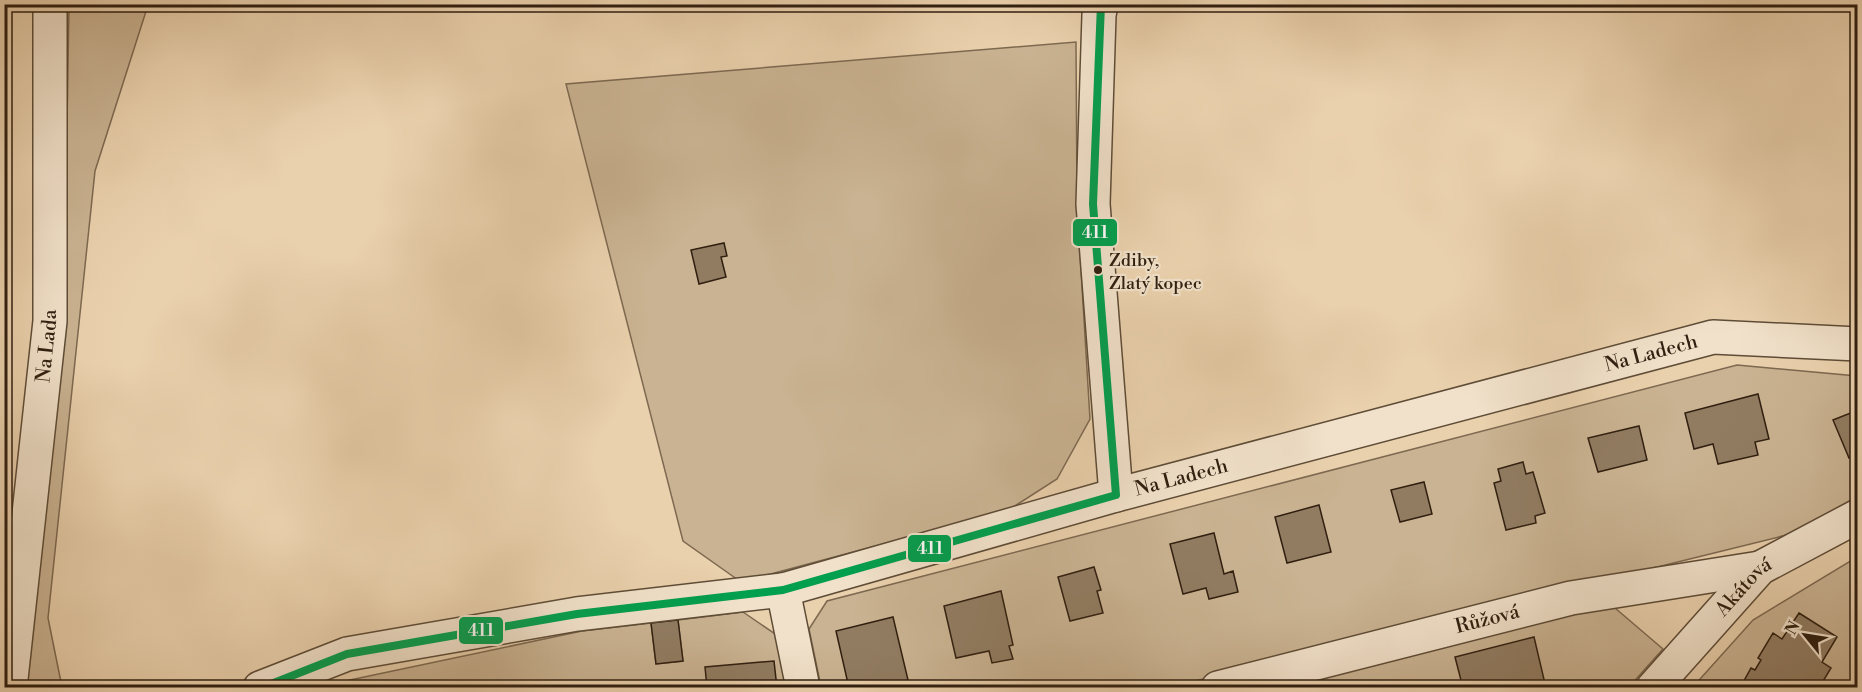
<svg xmlns="http://www.w3.org/2000/svg" width="1862" height="692" font-family="'Libre Bodoni',serif">
<rect width="100%" height="100%" fill="#ead1ad"/>
<filter id="stains"><feTurbulence type="fractalNoise" baseFrequency=".00333" numOctaves="4"/><feColorMatrix values="0 0 0 0 .2 0 0 0 0 .09 0 0 0 0 .02 0 0 0 .5 -.17"/></filter>
<radialGradient id="worn" r=".72"><stop offset=".6" stop-color="#630" stop-opacity="0"/><stop offset="1" stop-color="#630" stop-opacity=".3"/></radialGradient>
<path fill="#cab392" stroke="#7d6951" stroke-width="1.5" d="M69,5H148L95,171L48,618L62,687L22,688L65,245Z
M1076,42L1077,204L1090,419L1057,479L1007,511L741,582L683,541L566,84Z
M1737,365L1857,376V501L1811,529L1171,687H821L809,629L827,601Z
M1857,557V687L1692,688L1753,620Z
M1608,602L1663,649L1629,687L1259,688Z
M743,612L784,640L793,688H312L582,631L651,623L656,664L683,661L678,620Z"/>
<path fill="#917c62" stroke="#301f10" stroke-width="1.5" d="M724,243L727,256L721,257L726,277L699,284L691,250Z
M1758,394L1769,439L1755,442L1758,455L1718,464L1713,444L1694,449L1685,413Z
M1858,410V455L1849,458L1833,420Z
M1639,426L1647,460L1598,472L1588,438Z
M1523,462L1526,474L1533,472L1545,513L1535,516L1536,523L1506,530L1494,483L1501,481L1498,469Z
M1424,482L1432,514L1400,522L1391,490Z
M1319,505L1331,552L1287,563L1275,517Z
M1214,533L1224,574L1233,571L1238,592L1209,599L1206,588L1183,594L1170,544Z
M1094,567L1101,590L1097,591L1103,613L1070,621L1058,577Z
M1001,591L1013,645L1009,646L1013,659L992,663L989,651L956,658L944,606Z
M1799,613L1837,637L1822,662L1831,668L1819,688H1740L1751,668L1755,670L1761,660L1758,658L1773,633L1782,639Z
M893,617L908,680L875,688H849L836,631Z
M678,620L683,661L656,664L651,623Z
M1534,637L1546,688H1463L1455,657Z
M774,661L777,688H707L705,667Z"/>
<g fill="none" stroke-linecap="round" stroke-linejoin="round">
<defs>
<g id="minor">
<path d="M1101,4L1099,15L1093,204L1116,495"/>
<path d="M783,590L803,688"/>
<path id="s1" d="M10,688L50,321V4"/>
<path id="s2" d="M260,688L347,654L577,614L783,590L1116,495L1713,337L1858,344"/>
<path id="s3" d="M1218,688L1571,598L1760,568"/>
<path id="s4" d="M1653,688L1760,568L1858,516"/>
</g>
</defs>
<use href="#minor" stroke="#5e4c37" stroke-width="36"/>
<path stroke="#301f10" stroke-width="4" stroke-dasharray="1.5 3" stroke-linecap="butt" d="M4,220L7,188"/>
<use href="#minor" stroke="#f1e1ca" stroke-width="33"/>
<defs>
<path id="bus-1" d="M261,688L347,654L577,614L783,590L1116,495L1093,204L1101,4"/>
</defs>
<use href="#bus-1" stroke="#f1e1ca" stroke-width="12"/>
<use href="#bus-1" stroke="#029f4e" stroke-width="8"/>
</g>
<circle fill="#301f10" stroke="#f1e1ca" stroke-width="2" cx="1098" cy="270" r="5"/>
<g text-anchor="middle" dominant-baseline="central" stroke-width="4.5" stroke-linejoin="round" paint-order="stroke">
<g font-size="18" fill="#301f10" stroke="#f1e1ca" text-anchor="start">
<text x="1109" y="260">Zdiby,<tspan x="1109" dy="23">Zlatý kopec</tspan></text>
</g>
<g font-size="20" fill="#301f10" stroke="#f1e1ca">
<text stroke="none"><textPath href="#s1" startOffset="344">Na Lada</textPath></text>
<text stroke="none"><textPath href="#s2" startOffset="1434">Na Ladech</textPath></text>
<text stroke="none"><textPath href="#s2" startOffset="948">Na Ladech</textPath></text>
<text stroke="none"><textPath href="#s4" startOffset="136">Akátová</textPath></text>
<text stroke="none"><textPath href="#s3" startOffset="278">Růžová</textPath></text>
</g>
</g>
<g stroke="#f1e1ca" stroke-width="2">
<rect x="1072" y="218" width="46" height="29" rx="6" fill="#029f4e"/>
<rect x="907" y="534" width="45" height="29" rx="6" fill="#029f4e"/>
<rect x="458" y="616" width="46" height="29" rx="6" fill="#029f4e"/>
</g>
<g font-size="16" text-anchor="middle" font-weight="bold" fill="#fff">
<text x="1095" y="238">411</text>
<text x="930" y="554">411</text>
<text x="481" y="636">411</text>
</g>
<rect width="1862" height="692" fill="none" stroke="#ead1ad" stroke-width="24"/>
<rect x="6" y="6" width="1850" height="680" fill="none" stroke="#301f10" stroke-width="3"/>
<rect x="12" y="12" width="1838" height="668" fill="none" stroke="#301f10" stroke-width="1.5"/>
<g transform="translate(1805 635) rotate(300)" stroke="#f1e1ca" stroke-width="4.5" paint-order="stroke">
<path d="M0-4.5L10 22L0 15L-10 22Z" fill="#301f10"/>
<text y="-9" font-size="16" font-weight="bold" text-anchor="middle" fill="#301f10">N</text>
</g>
<rect width="100%" height="100%" filter="url(#stains)"/>
<rect width="100%" height="100%" fill="url(#worn)"/>
</svg>
